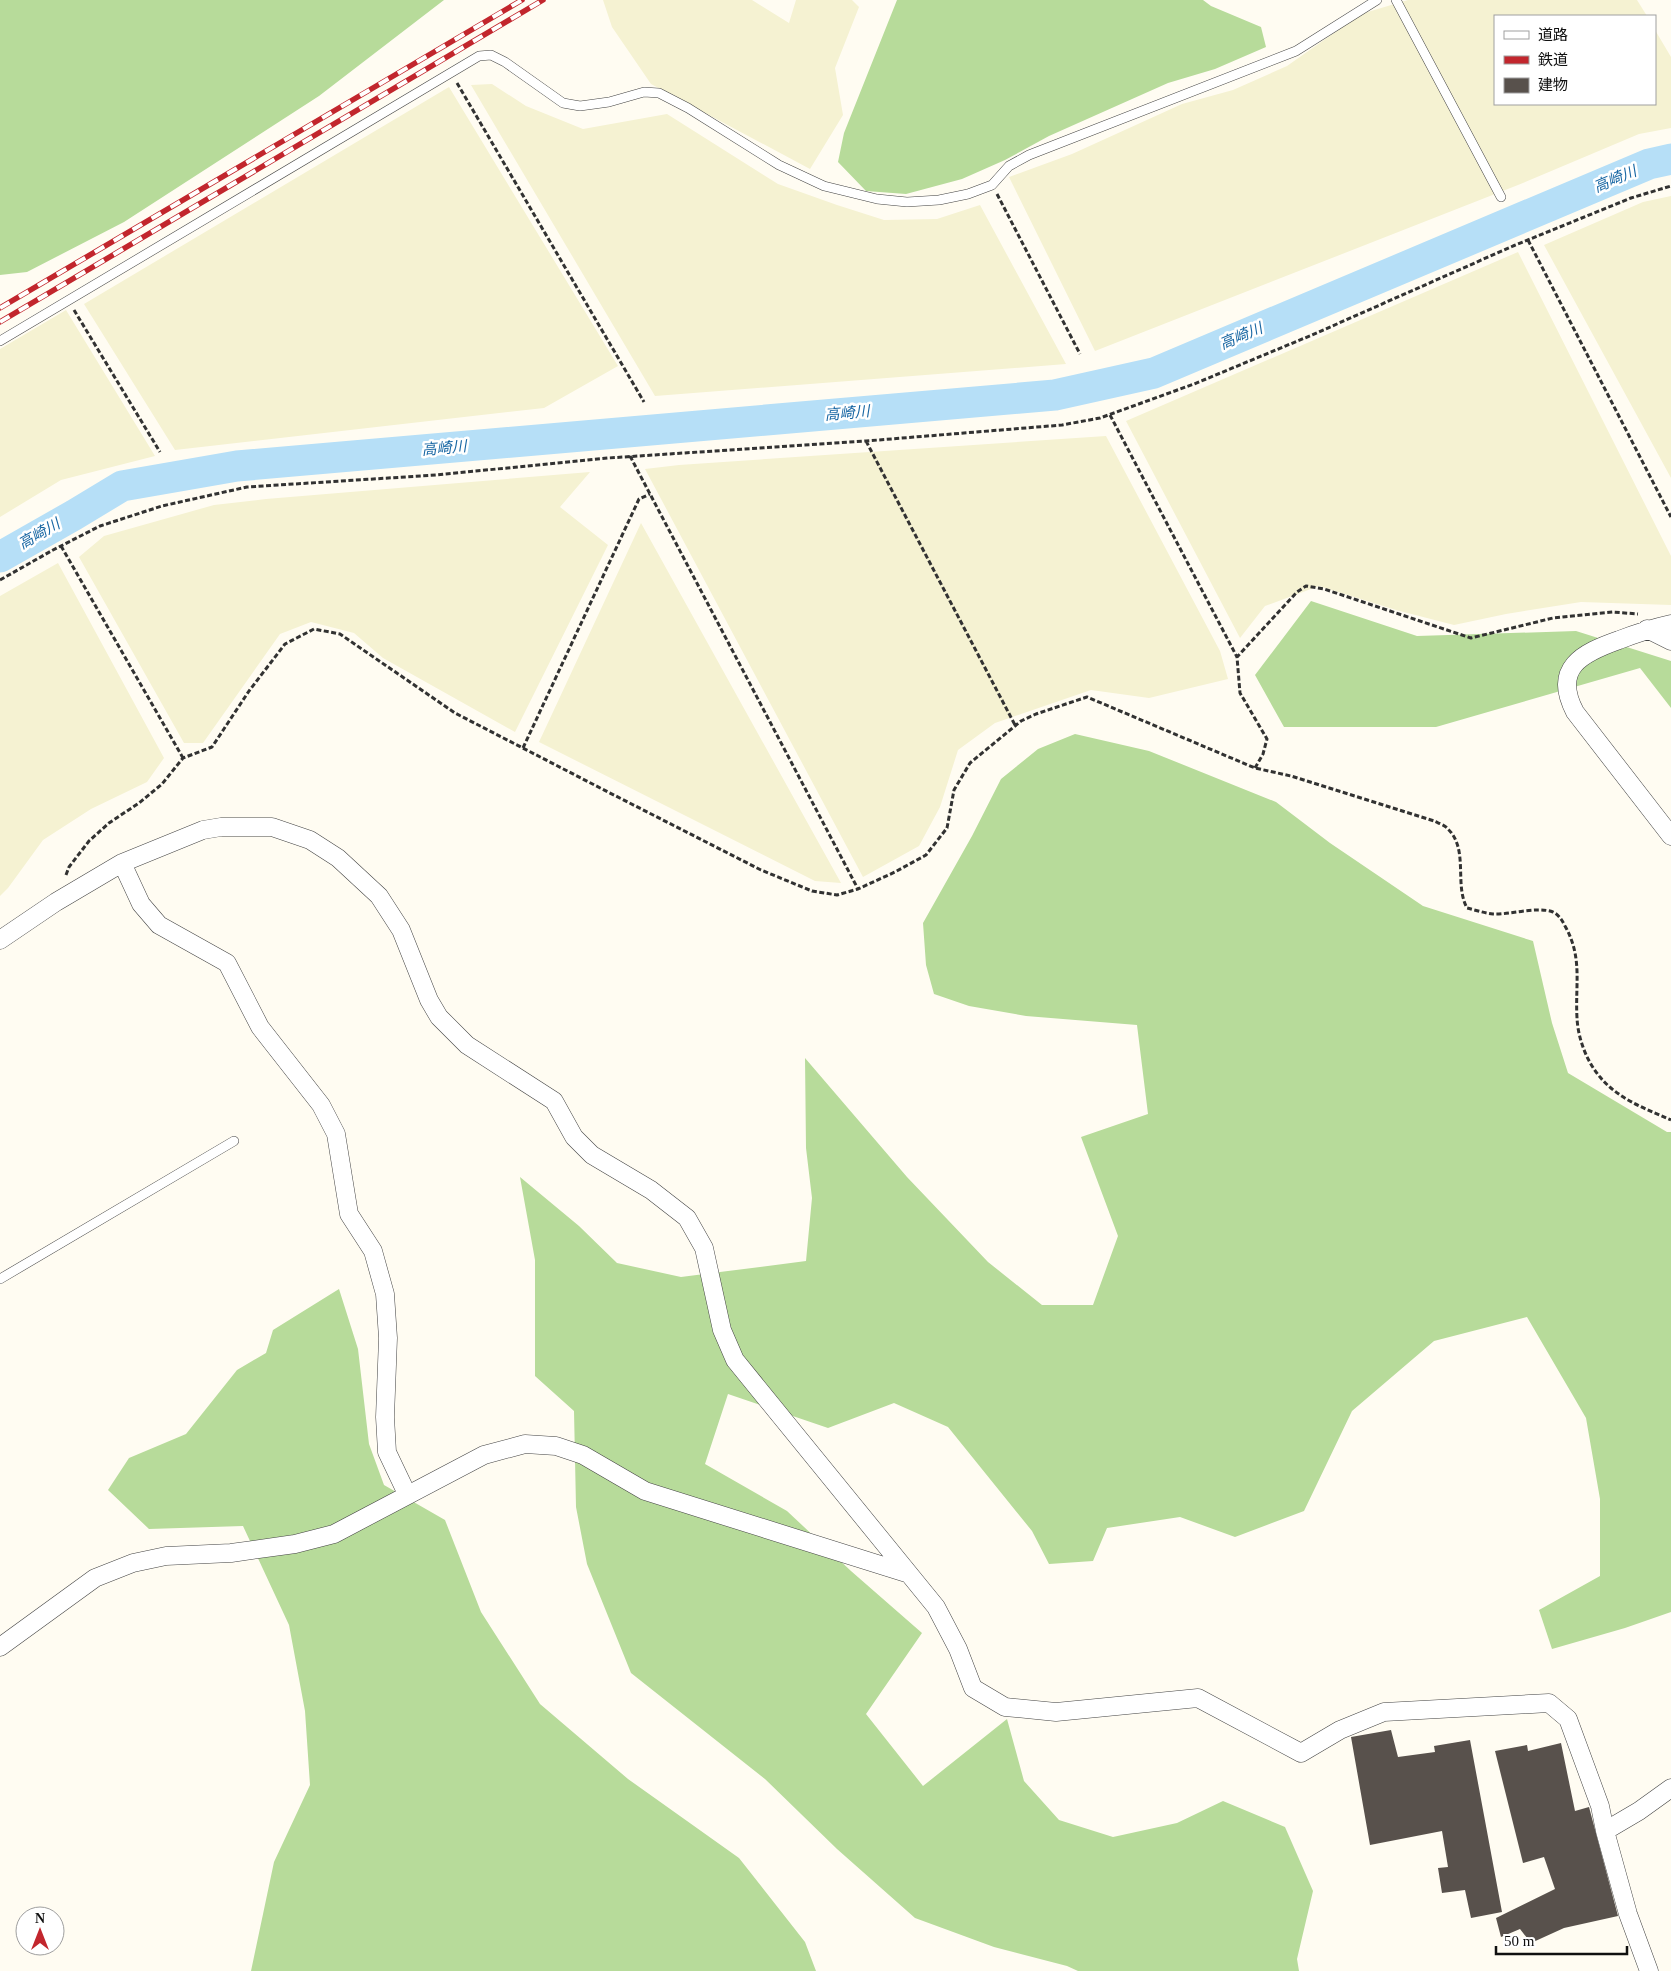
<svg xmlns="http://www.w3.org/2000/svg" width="1671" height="1971" font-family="'Times New Roman','Noto Sans JP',serif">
<rect width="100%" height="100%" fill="#fffcf2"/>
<path fill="#f5f2d2" d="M603,0H752L789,23L796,0H852L859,7L835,68L843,115L810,169L651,84L612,27Z
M1408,0H1637L1647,16H1495V104H1655V30L1671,57V128L1639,134L1518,185L1095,351L1009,177L1072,154L1182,104L1233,90L1287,66L1361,14Z
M492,84L526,106L583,129L667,114L778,184L837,205L884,220L937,219L980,205L1066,364L655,396L471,85Z
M449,87L618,366L544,408L175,450L84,304Z
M1671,196V478L1544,245L1643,202Z
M1518,252L1671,556V605L1581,602L1506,614L1454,625L1396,610L1319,586L1265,606L1240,638L1126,421Z
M66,310L155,456L61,480L0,517V349Z
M1106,436L1220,651L1228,679L1149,698L1091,690L995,723L958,750L940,807L919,846L863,877L645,469L679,465Z
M590,472L560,507L608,545L515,732L383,658L354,633L311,622L280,634L203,743H184L79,557L104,536L214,505L266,499Z
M641,523L841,883L815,881L539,742Z
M58,563L164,758L147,782L91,809L43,840L8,888L0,896V596Z"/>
<path fill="#b7db9a" d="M0,0H444L319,96L124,222L27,272L0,275Z
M897,0H1203L1211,6L1261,27L1266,47L1215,69L1168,83L1049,136L1005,160L962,179L906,194L866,191L838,162L844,133Z
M1311,601L1417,636L1576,631L1671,661V708L1640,668L1436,727H1284L1255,675Z
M1075,734L1149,751L1276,802L1330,843L1423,906L1533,941L1552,1023L1568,1073L1667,1132H1671V1612L1625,1628L1552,1649L1539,1610L1600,1576V1499L1586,1418L1527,1317L1434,1341L1352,1411L1304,1511L1235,1537L1180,1517L1107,1528L1093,1561L1049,1564L1032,1531L948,1427L894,1403L828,1428L728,1394L705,1464L787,1511L851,1571L922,1633L866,1714L923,1786L1007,1719L1024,1781L1059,1820L1113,1837L1177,1823L1223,1801L1285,1827L1313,1891L1297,1959L1299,1971H1078L1067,1966L994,1947L915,1918L837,1849L765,1779L631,1673L587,1564L576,1507L574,1411L535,1376V1260L520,1177L579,1226L617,1263L681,1277L806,1261L812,1198L806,1148L805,1058L907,1177L988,1262L1042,1305H1093L1118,1236L1081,1137L1148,1114L1137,1025L1026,1016L969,1006L934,994L926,965L923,923L972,836L1001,779L1038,749Z
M339,1289L358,1349L369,1444L384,1485L445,1520L481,1612L540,1704L628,1779L739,1858L805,1942L816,1971H251L274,1862L310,1785L305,1711L289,1625L243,1526L149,1529L108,1490L129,1458L186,1434L237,1370L266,1353L273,1330Z"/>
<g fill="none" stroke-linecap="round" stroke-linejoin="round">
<path stroke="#b6dff7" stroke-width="31" d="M0,557L74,515L122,486L237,466L1055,395L1154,373L1649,164L1671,159"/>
</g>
<path fill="#58514c" d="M1391,1730L1398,1757L1435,1752L1434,1746L1470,1740L1502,1912L1471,1918L1465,1890L1442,1893L1438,1868L1448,1867L1442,1831L1370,1845L1351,1737Z
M1561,1743L1575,1811L1589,1807L1618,1916L1564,1928L1531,1943L1520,1929L1501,1937L1496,1918L1555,1889L1544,1857L1523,1863L1495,1751L1527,1745L1528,1751Z"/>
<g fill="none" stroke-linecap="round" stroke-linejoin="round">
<defs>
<path id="service" d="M1396,0L1501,197
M0,341L479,56L491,55L505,62L563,103L580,106L609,102L644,92L659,93L688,108L779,165L824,186L877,199L907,202L939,200L968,194L992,185L1009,166L1029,155L1296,51L1377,0
M0,1279L234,1141"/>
<path id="minor" d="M1671,624C1653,628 1637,633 1619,640C1582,653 1552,668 1575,712L1671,836
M1647,629L1671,641
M122,863L141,904L159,925L227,963L260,1027L321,1105L336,1134L349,1214L373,1251L385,1294L388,1338L385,1417L387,1452L407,1494
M0,940L56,902L122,863L203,830L221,827H272L310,840L338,858L379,896L401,930L429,1000L439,1017L467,1045L554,1101L574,1137L592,1155L651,1190L687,1218L704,1248L722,1330L735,1360L936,1607L958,1649L973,1688L1005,1707L1056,1712L1198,1698L1301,1753L1340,1730L1384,1712L1549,1703L1568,1719L1600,1806L1605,1831L1628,1914L1649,1971
M0,1647L95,1578L133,1563L166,1556L231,1553L295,1544L334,1534L484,1455L525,1444L556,1446L583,1455L645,1491L906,1573
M1605,1831L1639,1811L1671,1788"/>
</defs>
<use href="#service" stroke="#434343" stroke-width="10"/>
<use href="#minor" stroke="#434343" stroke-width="19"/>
<path stroke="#323232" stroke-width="3" stroke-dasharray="5 2.5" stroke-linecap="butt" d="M457,83L644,402
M997,194L1080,354
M1528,240L1671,517
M74,310L160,452
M1110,415L1237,657
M866,441L1015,725
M630,456L858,889
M61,546L183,758
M0,580L53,550L100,526L162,506L247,487L436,475L608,458L866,441L1062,425L1100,418L1194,384L1312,335L1513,246L1631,198L1671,186
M523,748L639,499L650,494
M1255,768L1263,754L1267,739L1240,693L1237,657L1297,592L1306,586L1324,589L1471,638L1553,618L1613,612L1638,614
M66,875L69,867L89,841L109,823L139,803L162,784L183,758L212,747L249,691L285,644L314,629L340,634L455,713L608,792L761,870L812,891L837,895L858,889L895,872L926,855L947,828L954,790L970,763L1021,721L1036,714L1087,697L1255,768L1291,776L1434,821C1438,823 1445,825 1448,829C1469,850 1454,884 1467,908C1475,910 1484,913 1493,914C1510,915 1537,906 1553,912C1559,915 1562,920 1565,926C1583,958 1575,984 1577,1018C1578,1039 1587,1062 1600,1077C1618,1099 1646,1109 1671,1120"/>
<use href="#service" stroke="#fff" stroke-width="9"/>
<use href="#minor" stroke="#fff" stroke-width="18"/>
<defs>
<path id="rail" d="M0,308L522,0
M0,322L543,0"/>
</defs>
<use href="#rail" stroke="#c2262d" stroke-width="5.5"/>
<use href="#rail" stroke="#fff" stroke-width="4" stroke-dasharray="11" stroke-linecap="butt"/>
</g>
<g text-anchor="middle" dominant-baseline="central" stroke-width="5" stroke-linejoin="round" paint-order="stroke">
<g font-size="15" font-style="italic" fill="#1766a3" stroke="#fff">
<text transform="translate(1615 179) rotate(-23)">高崎川</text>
<text transform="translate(1241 336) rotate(-23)">高崎川</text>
<text transform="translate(847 413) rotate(-5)">高崎川</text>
<text transform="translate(444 448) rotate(-5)">高崎川</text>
<text transform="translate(39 534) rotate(-30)">高崎川</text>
</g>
</g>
<rect x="1494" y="15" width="162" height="90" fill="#ffffff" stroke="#9f9f9f"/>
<rect x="1504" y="31" width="25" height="8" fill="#ffffff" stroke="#9f9f9f"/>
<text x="1538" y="40" font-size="15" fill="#101010">道路</text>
<rect x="1504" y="56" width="25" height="8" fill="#c2262d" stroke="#9f9f9f"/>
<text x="1538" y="65" font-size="15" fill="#101010">鉄道</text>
<rect x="1504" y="78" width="25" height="15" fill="#58514c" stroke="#9f9f9f"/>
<text x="1538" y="90" font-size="15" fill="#101010">建物</text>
<g transform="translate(40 1931)"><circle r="24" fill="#ffffff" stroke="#9f9f9f"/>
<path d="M0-4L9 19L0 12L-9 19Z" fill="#c2262d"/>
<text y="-8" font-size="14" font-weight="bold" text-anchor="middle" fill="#101010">N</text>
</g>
<path d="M1496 1946v8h131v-8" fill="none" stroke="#101010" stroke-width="2.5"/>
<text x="1504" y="1946" font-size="15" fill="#101010" stroke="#ffffff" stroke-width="4" paint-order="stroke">50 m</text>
</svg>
